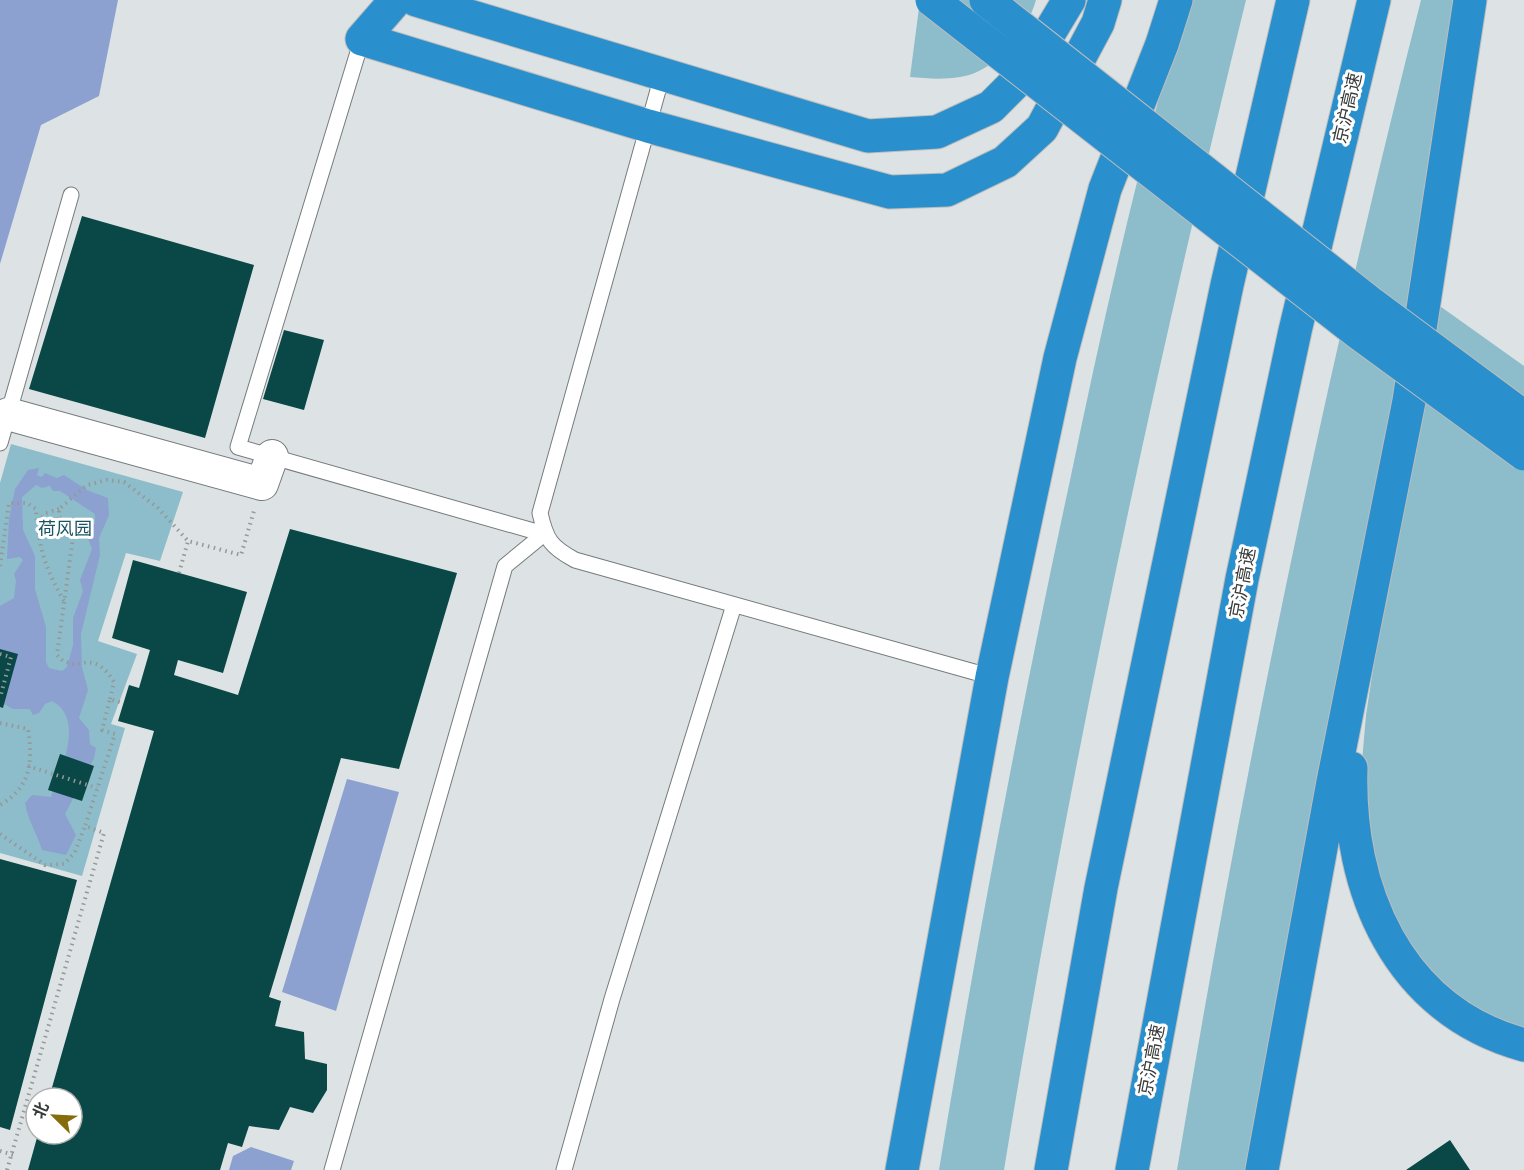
<svg xmlns="http://www.w3.org/2000/svg" width="1524" height="1170" font-family="Poppins,'Noto Sans SC',sans-serif">
<rect width="100%" height="100%" fill="#dde3e4"/>
<path fill="#8dbdca" d="M920,0H1036C1028,28 1006,58 979,71C960,81 931,79 910,77Z
M1187,0H1246C1151,386 1068,777 1004,1170H939C977,940 1020,712 1069,485C1103,322 1139,159 1187,0Z
M1421,0H1463L1400,393L1249,1170H1177C1242,777 1323,386 1421,0Z
M1430,299L1524,366V1028L1498,1021L1431,979L1387,913L1366,825L1361,773L1366,715Z
M11,444L183,492L160,561L126,553L98,641L137,654L111,724L125,728L82,876L0,853V483Z"/>
<path fill="#8ca1d0" fill-rule="evenodd" d="M0,0H118L99,96L41,125L0,264Z
M39,468L37,475L42,477L45,473L57,478L64,475L87,490L108,498L109,515L99,538L100,555L81,634L82,667L88,690L79,718L89,730L90,744L96,748L94,758L65,814L76,835L66,855L42,850C37,833 28,821 25,803L32,795L51,797C60,771 86,719 52,701L45,704L39,713L33,715L30,709H13L0,702V606L14,598L16,581L14,574L23,560L20,557L7,559L9,519L15,489L28,470ZM36,485L42,488L50,486L53,491H60L95,514V523L87,536L92,549L80,580L83,591L73,618V645L67,667L62,671L49,668L46,662V627L35,589V556L23,530L22,497Z
M347,779L399,792L336,1011L282,992Z
M251,1147L294,1161L291,1170H229L233,1156Z"/>
<path fill="#094846" d="M82,216L254,265L205,438L29,389Z
M284,330L324,340L304,410L263,399Z
M290,529L457,573L399,769L341,758L269,997L281,1001L275,1026L304,1032L305,1059L327,1064V1090L313,1113L290,1107L279,1130L249,1126L242,1147L228,1143L220,1170H28L38,1134H72V1098H49L154,731L118,721L129,685L139,688L150,650L112,638L133,560L247,592L223,673L178,660L174,675L238,695Z
M0,649L18,654L3,708L0,707Z
M60,754L94,766L82,801L48,790Z
M0,859L77,880L10,1130L0,1127Z
M1450,1140L1470,1170H1406Z"/>
<g fill="none" stroke-linecap="round" stroke-linejoin="round">
<defs>
<path id="lane" d="M362,39L238,447L544,534
M662,76L540,513C546,540 551,547 575,560L992,677
M0,443L71,195
M332,1170L505,566L544,534
M564,1170L612,999L734,605"/>
<path id="street" d="M8,414L262,484L272,456"/>
<path id="highway" d="M416,0L868,136L937,132L991,107L1025,73L1069,0
M362,39L648,126L890,192L947,190L1005,162L1042,128L1098,23L1105,0
M362,39L396,0
M1351,768C1347,889 1397,1010 1524,1045
M902,1170L992,677L1060,358L1105,189L1162,44L1176,0
M1051,1170L1101,888L1227,285L1293,0
M1132,1170L1242,579L1295,331L1374,0
M1262,1170L1333,782L1409,401L1470,0"/>
</defs>
<use href="#lane" stroke="#757b7c" stroke-width="17"/>
<use href="#street" stroke="#757b7c" stroke-width="34"/>
<use href="#highway" stroke="#bcbdbd" stroke-width="35"/>
<path stroke="#949899" stroke-width="4" stroke-dasharray="1.5 4.5" stroke-linecap="butt" d="M59,509L46,513L38,522C39,552 49,575 64,601
M0,566L9,503H27L36,509L37,522
M179,573L188,541
M0,654L11,657L0,698
M110,699L114,682C104,666 94,658 75,665L63,661L57,655L73,537L59,517V509L87,485L107,480L124,482L158,508L188,541L241,555L254,511
M0,723L28,729C33,762 31,787 0,805
M28,766L97,788
M0,834L45,865L64,864L75,852L85,826
M0,1151L13,1155
M7,1170L104,833L85,826L115,734L102,730L110,699L123,703"/>
<use href="#lane" stroke="#fff" stroke-width="15"/>
<use href="#street" stroke="#fff" stroke-width="32"/>
<use href="#highway" stroke="#2a8fcd" stroke-width="33"/>
<defs>
<path id="highway-bridge" d="M932,0L1360,334L1524,454
M986,0L1369,302L1524,417"/>
</defs>
<use href="#highway-bridge" stroke="#bcbdbd" stroke-width="35" stroke-linecap="butt"/>
<use href="#highway-bridge" stroke="#2a8fcd" stroke-width="33"/>
</g>
<g text-anchor="middle" dominant-baseline="central" stroke-width="6" stroke-linejoin="round" paint-order="stroke">
<g font-size="18" fill="#393c3c" stroke="#fff">
<text transform="translate(1347 108) rotate(-77)">京沪高速</text>
<text transform="translate(1242 583) rotate(-79)">京沪高速</text>
<text transform="translate(1151 1060) rotate(-79)">京沪高速</text>
</g>
<g font-size="18" fill="#1a5462" stroke="#fff">
<text x="65" y="528">荷风园</text>
</g>
</g>
<g transform="translate(54 1116) rotate(294)"><circle r="28" fill="#ffffff" stroke="#b0b1b1" stroke-width="1.5"/>
<path d="M0-4.5L10 22L0 15L-10 22Z" fill="#866c0a"/>
<text y="-9" font-size="16" font-weight="bold" text-anchor="middle" fill="#393c3c">北</text>
</g>
</svg>
